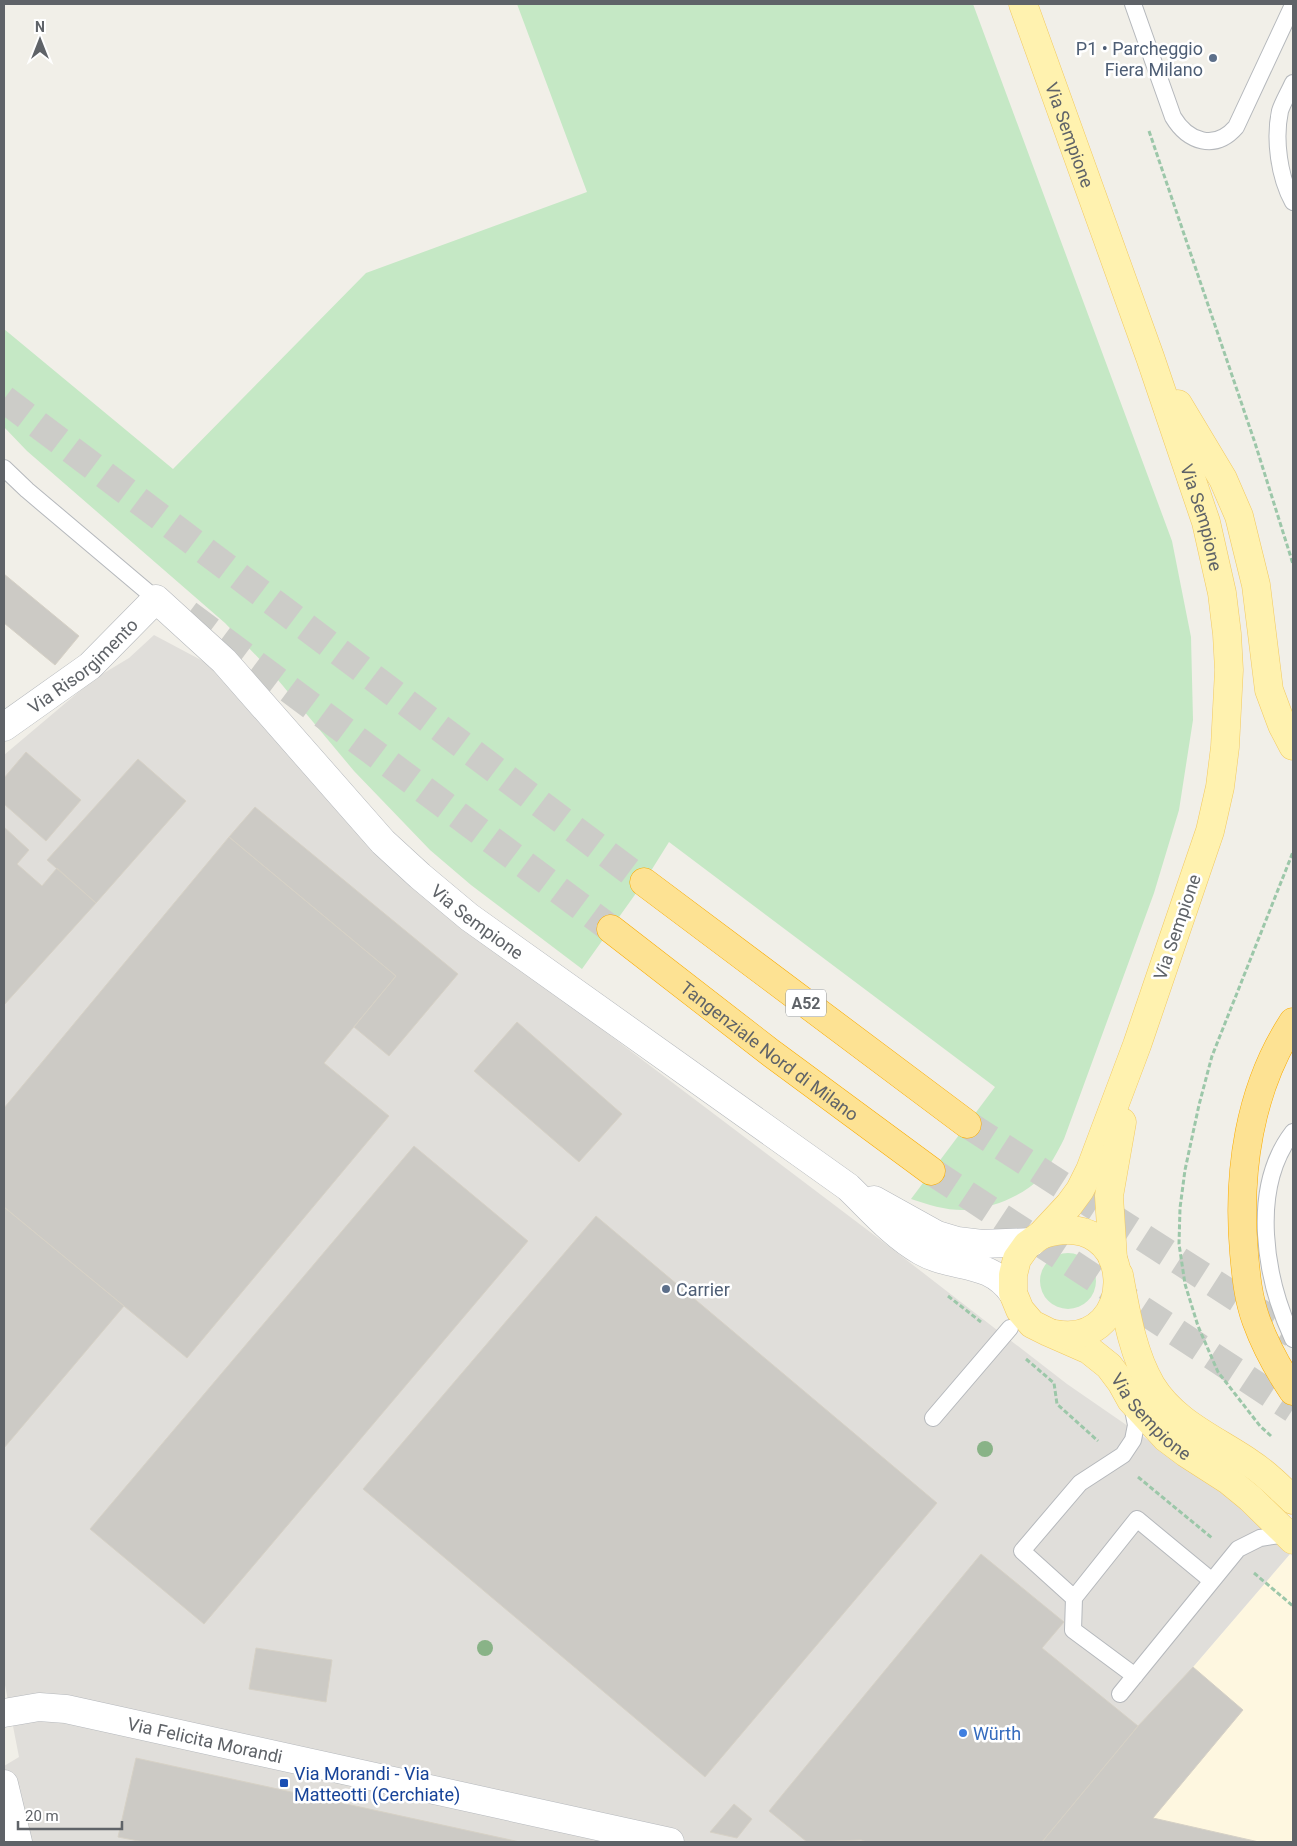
<svg xmlns="http://www.w3.org/2000/svg" width="1297" height="1846" font-family="Roboto,sans-serif">
<rect width="100%" height="100%" fill="#f1efe8"/>
<path fill="#fef7e0" d="M1290,1554L1293,1557V1842H1042L1138,1726L1193,1667Z"/>
<path fill="#e0deda" d="M154,635L216,668L464,925L878,1238L1067,1384L1222,1491L1290,1554L1193,1667L1138,1726L1042,1842H4V1766L19,1757L4,1680V755L94,679L129,658Z"/>
<path fill="#c5e8c5" d="M517,4H973L1172,541L1191,637L1193,720L1179,810L1154,893L1064,1139C1057,1153 1050,1166 1040,1178C1023,1196 992,1208 967,1210C948,1211 929,1205 911,1199L995,1087L669,842L644,882L582,969L471,885L430,850L354,771L268,668L225,623L27,451L4,427V329L173,469L366,273L587,192Z
M1040 1281a28 28 0 1 1 56 0a28 28 0 1 1-56 0Z"/>
<path fill="#cccac5" stroke="#d6d1c6" d="M4,574L79,636L55,665L4,623Z
M26,752L81,800L46,841L4,804V778Z
M138,759L186,801L96,903L47,860Z
M255,807L458,974L389,1056L354,1027L396,976L229,837Z
M4,827L29,850L17,864L42,886L57,868L96,903L4,1005Z
M229,837L396,976L324,1063L389,1116L187,1358L4,1207V1108Z
M517,1022L622,1114L579,1162L474,1071Z
M414,1146L528,1241L204,1624L90,1529Z
M4,1207L124,1306L4,1448Z
M596,1216L937,1503L705,1777L363,1489Z
M981,1554L1064,1622L1042,1648L1138,1726L1042,1842H867L861,1840L807,1842L769,1811Z
M256,1648L332,1660L326,1702L249,1689Z
M1193,1667L1243,1710L1153,1818L1259,1842H1042L1138,1726Z
M136,1758L520,1842H144L118,1837Z
M734,1804L752,1819L737,1838L710,1832Z"/>
<g fill="none" stroke-linecap="round" stroke-linejoin="round">
<path stroke="#ccccc8" stroke-width="28" stroke-dasharray="28 14" stroke-linecap="butt" d="M4,399L644,882
M188,614L611,929
M967,1124L1293,1334
M931,1171L1293,1409"/>
<defs>
<path id="lane" d="M1133,4L1173,117C1188,142 1215,151 1236,127L1293,5
M1293,83C1289,92 1283,102 1280,111C1274,139 1279,177 1293,202
M4,468L27,490L156,599
M1293,1132C1249,1189 1265,1279 1293,1339
M1132,1405L1136,1425L1133,1440L1123,1455L1080,1483L1022,1551L1074,1598L1073,1630L1135,1676
M933,1418L1010,1328
M1074,1598L1137,1519L1212,1581
M1120,1694L1238,1549L1260,1538L1287,1534"/>
<g id="street">
<path id="s1" d="M4,727L90,666L156,599L224,661L383,842L420,876L469,917L848,1187C871,1209 893,1235 921,1251C954,1270 988,1258 1013,1293"/>
<path d="M874,1200L937,1235L957,1241L982,1244L1032,1242"/>
<path id="s2" d="M4,1713L39,1707L66,1709L670,1842"/>
<path d="M4,1784L18,1842"/>
</g>
<g id="primary">
<path id="s3" d="M1023,4L1150,357L1206,522L1222,593L1227,634L1229,670L1225,747L1220,787L1210,831L1137,1045L1090,1170L1080,1190L1069,1205L1041,1235L1027,1245L1017,1259L1013,1275V1293L1020,1310L1032,1324L1048,1332L1089,1350L1109,1366L1121,1382L1131,1400L1166,1438L1186,1453L1228,1480L1250,1498L1293,1540"/>
<path d="M1178,404L1223,479L1239,516L1256,585L1269,690L1282,725L1293,746"/>
<path d="M1041,1235C1140,1202 1141,1350 1055,1334"/>
<path d="M1113,1259L1109,1196L1122,1122"/>
<path d="M1119,1275C1126,1312 1132,1352 1151,1385C1174,1423 1215,1439 1250,1463C1266,1473 1279,1487 1293,1500"/>
</g>
<g id="highway">
<path d="M644,882L967,1124"/>
<path id="s4" d="M611,929L771,1053L931,1171"/>
<path d="M1293,1022C1249,1089 1237,1173 1244,1253C1246,1275 1248,1298 1256,1320C1265,1345 1278,1369 1293,1391"/>
</g>
</defs>
<use href="#lane" stroke="#b5b8bc" stroke-width="18"/>
<use href="#street" stroke="#b5b8bc" stroke-width="29"/>
<use href="#primary" stroke="#f2c960" stroke-width="29"/>
<use href="#highway" stroke="#f9ab00" stroke-width="29"/>
<path stroke="#9cc7a9" stroke-width="3" stroke-dasharray="5 2.5" stroke-linecap="butt" d="M1149,131L1255,443L1293,564
M948,1296L981,1322
M1026,1359L1054,1383L1057,1404L1098,1441
M1271,1436L1260,1426L1218,1372L1198,1326L1185,1284L1179,1244L1180,1208L1185,1170L1199,1105L1212,1056L1293,852
M1138,1477L1212,1538
M1254,1573L1293,1606"/>
<use href="#lane" stroke="#fff" stroke-width="16"/>
<use href="#street" stroke="#fff" stroke-width="28"/>
<use href="#primary" stroke="#fff2af" stroke-width="28"/>
<use href="#highway" stroke="#fde293" stroke-width="28"/>
</g>
<g fill="#89b387">
<circle cx="985" cy="1449" r="8"/>
<circle cx="485" cy="1648" r="8"/>
</g>
<g fill="#5c6f8a" stroke="#fff" stroke-width="2">
<circle cx="1213" cy="58" r="5"/>
<circle cx="666" cy="1289" r="5"/>
</g>
<circle fill="#3f7fe0" stroke="#fff" stroke-width="2" cx="963" cy="1733" r="5"/>
<rect fill="#1a4fb4" stroke="#fff" stroke-width="2" x="279" y="1778" width="10" height="10" rx="2.5"/>
<g text-anchor="middle" dominant-baseline="central" stroke-width="5" stroke-linejoin="round" paint-order="stroke">
<rect fill="#fff" stroke="#8f9295" stroke-width="1" x="786" y="989.5" width="40" height="27" rx="4"/>
<g font-size="16" font-weight="bold" fill="#5f6368">
<text x="806" y="1003">A52</text>
</g>
<g font-size="18" fill="#4e5e75" stroke="#fff" text-anchor="end">
<text x="1203" y="48">P1 • Parcheggio<tspan x="1203" dy="21">Fiera Milano</tspan></text>
<text x="676" y="1289" text-anchor="start">Carrier</text>
</g>
<g font-size="18" fill="#5f6368" stroke="#fff">
<text stroke="none"><textPath href="#s3" startOffset="139">Via Sempione</textPath></text>
<text stroke="none"><textPath href="#s3" startOffset="544">Via Sempione</textPath></text>
<text stroke="none"><textPath href="#s1" startOffset="100">Via Risorgimento</textPath></text>
<text stroke="none"><textPath href="#s1" startOffset="656">Via Sempione</textPath></text>
<text transform="translate(1177 927) rotate(-71)">Via Sempione</text>
<text stroke="none"><textPath href="#s4" startOffset="200">Tangenziale Nord di Milano</textPath></text>
<text stroke="none"><textPath href="#s3" startOffset="1564">Via Sempione</textPath></text>
<text stroke="none"><textPath href="#s2" startOffset="205">Via Felicita Morandi</textPath></text>
</g>
<g font-size="18" fill="#366cbe" stroke="#fff" text-anchor="start">
<text x="973" y="1733">Würth</text>
</g>
<g font-size="18" fill="#164399" stroke="#fff" text-anchor="start">
<text x="294" y="1773">Via Morandi - Via<tspan x="294" dy="21">Matteotti (Cerchiate)</tspan></text>
</g>
</g>
<rect width="1297" height="1846" fill="none" stroke="#5f6368" stroke-width="10"/>
<g transform="translate(40 40)" stroke="#ffffff" stroke-width="4" paint-order="stroke">
<path d="M0-4L9 19L0 12L-9 19Z" fill="#5f6368"/>
<text y="-8" font-size="14" font-weight="bold" text-anchor="middle" fill="#5f6368">N</text>
</g>
<path d="M18 1821v8h104v-8" fill="none" stroke="#5f6368" stroke-width="2.5"/>
<text x="25" y="1821" font-size="15" fill="#5f6368" stroke="#ffffff" stroke-width="4" paint-order="stroke">20 m</text>
</svg>
